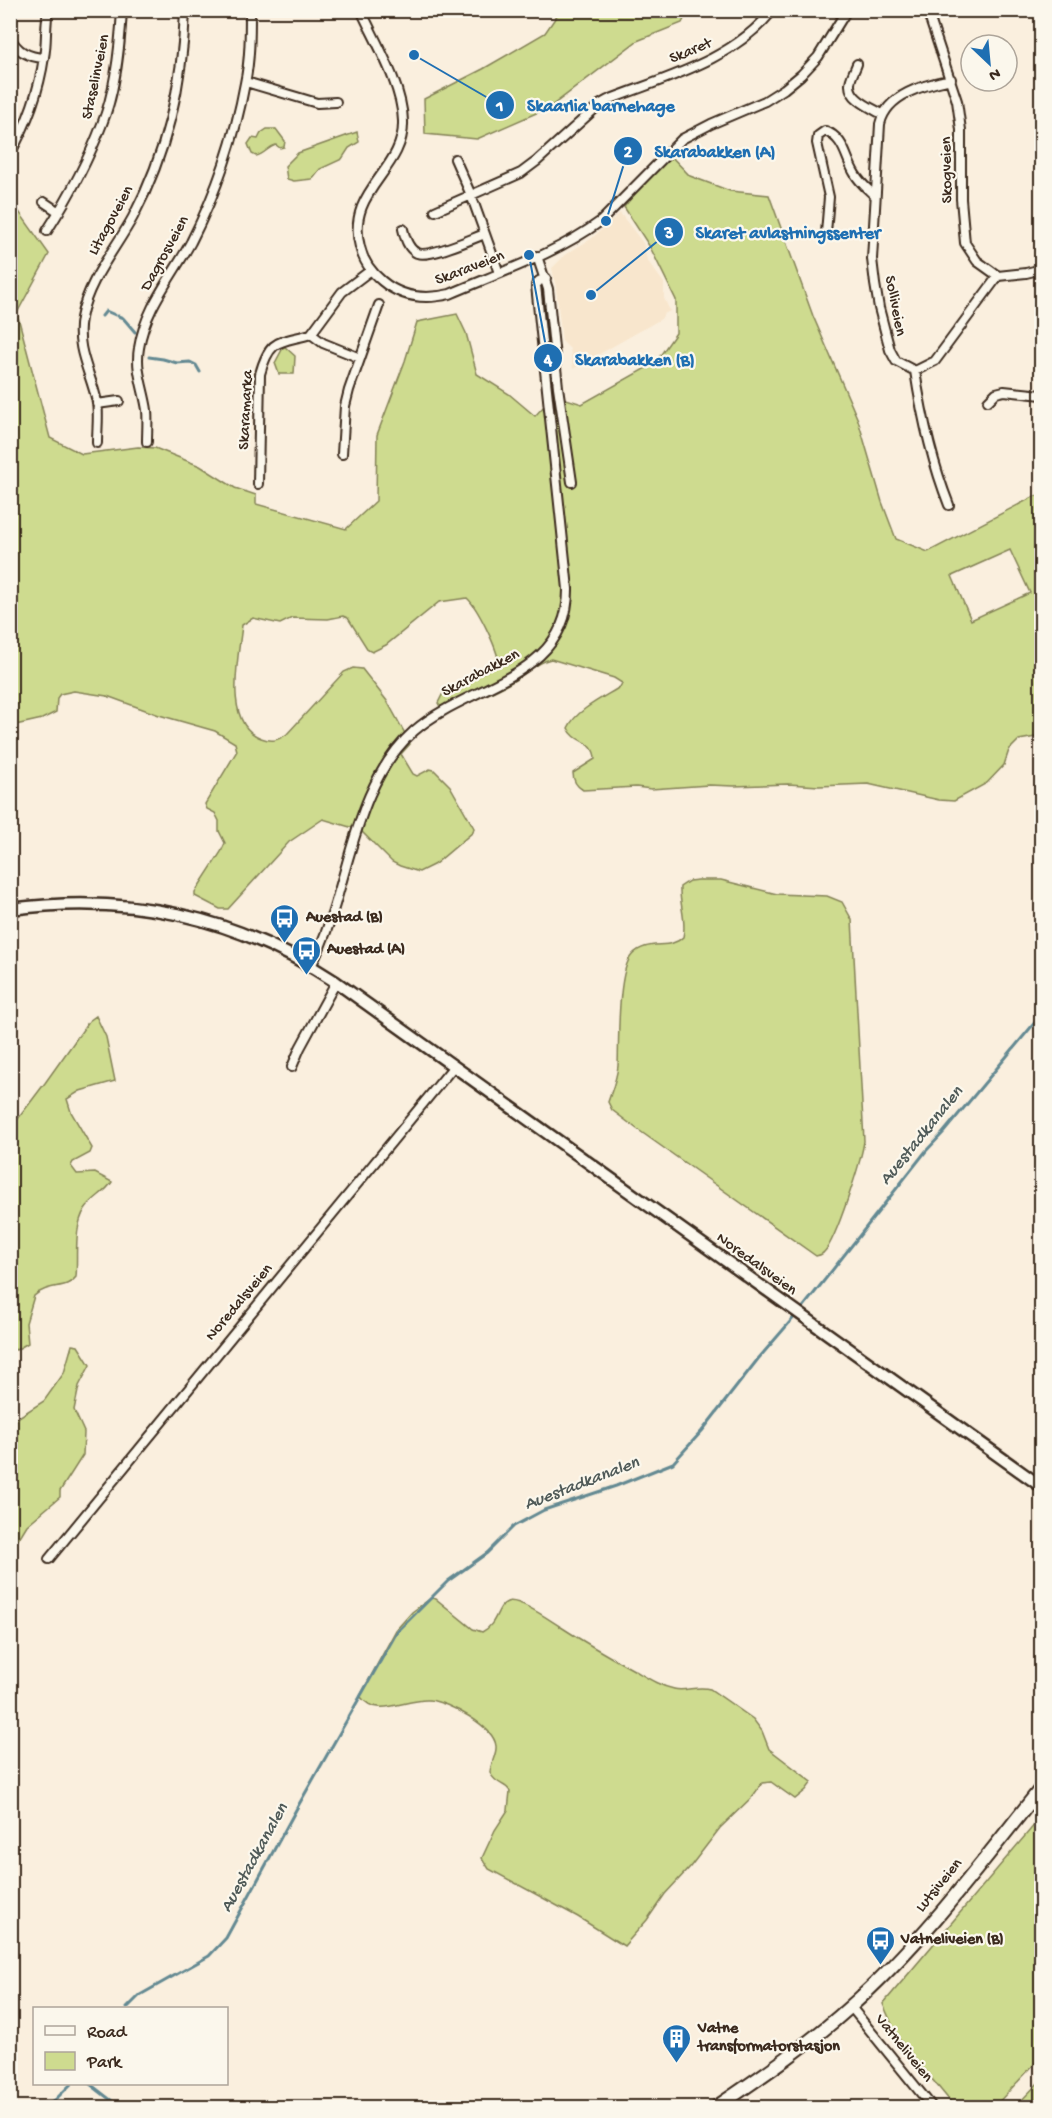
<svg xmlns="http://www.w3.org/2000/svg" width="1052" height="2118" font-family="'Gochi Hand',sans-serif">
<rect width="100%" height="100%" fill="#faefde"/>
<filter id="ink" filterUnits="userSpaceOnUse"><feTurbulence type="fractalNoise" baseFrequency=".0167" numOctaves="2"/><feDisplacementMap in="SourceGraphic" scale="12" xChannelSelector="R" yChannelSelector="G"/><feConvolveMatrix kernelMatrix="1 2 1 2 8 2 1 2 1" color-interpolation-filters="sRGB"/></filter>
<g filter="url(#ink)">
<path fill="#f8e6cd" d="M620,213L643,243L647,260L664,283V298L670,311L664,314L661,319L573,369L570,349L562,341L556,287L552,268L566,254L591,239Z"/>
<path fill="#cedb8f" stroke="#848256" stroke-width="1.5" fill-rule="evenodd" d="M560,11H688L682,23L637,41L550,107L477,139L425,134L424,99L483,69L545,33Z
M267,129H276L285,141L284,147L280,148L276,145C268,147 265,154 256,156L252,154L248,144L252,138L258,139L261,133Z
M357,132L359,142L349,148L342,159L320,169L312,179L294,181L287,179L285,166L298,153Z
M668,153L690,176L730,191L769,195L813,316L858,420L882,502L896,539L928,552L1035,496H1041V736L1019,740L1009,750L1004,765L987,783L954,801L939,800L868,784L819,786L788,784L734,786L709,785L651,789L636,787L583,790C576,786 573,780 573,773L595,759C594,739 576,745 568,728C576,710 604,697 620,687L622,683L614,678L551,659C537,662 527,673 515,680C494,693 470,701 447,712L442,710L438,703L442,695L499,663C497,648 478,608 467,598L439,602L386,645L372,652L368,650L348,618L343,616L328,619L292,618L280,624L253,618L242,625C239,656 222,724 261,738C272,742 277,741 287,734L344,672L353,668L362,669L387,701L408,739L410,744L401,754L413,774L417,776L430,769L434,770L450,786L474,828L473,832L435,864L419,872L400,866L392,862L360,830L323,819L289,842L228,909H220L195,896V892L221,852L225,843L219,831V821L215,813L207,809L205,804L237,751L235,743L215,731L159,715L107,696L74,691L60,694L57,698L56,712L42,719L11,726L10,199L49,254L17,313L50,438L82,454L138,447L155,448L200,466L235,488L256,495V504L346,529L376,501L377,435L405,361L417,322L457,314L466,333L477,374L509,394L535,416L554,395L582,404L655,363L676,333V300L650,247L624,207ZM1010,550L1030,593L971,620L952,576Z
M284,346L295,356L294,374H279L275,363Z
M698,880H721L777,894L827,896L842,902L852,920L864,1141C862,1158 836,1241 824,1252C822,1255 820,1255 816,1256L637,1129L612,1110L608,1102C612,1090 617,1078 618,1066C619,1043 617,971 632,955C648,938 669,951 683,937C687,920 679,904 680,887L689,881Z
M96,1016L106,1037L115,1081L80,1091L67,1099L71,1112L92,1148L90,1153L73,1162L71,1166L77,1174L95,1173L112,1182C105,1193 92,1198 85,1209C73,1229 78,1255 76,1277C67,1290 48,1283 34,1296L26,1323L28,1343L16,1350L10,1346L11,1128L45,1083L89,1021Z
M72,1345L78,1346L90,1365L79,1386L74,1410L84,1432L83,1455L60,1491V1497L27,1525L16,1543L11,1548V1422L44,1401L64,1373Z
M431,1598L436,1599L473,1629L482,1632C498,1624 496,1606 507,1602C518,1597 551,1621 561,1627C584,1642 608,1656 632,1669C646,1677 659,1686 674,1689C686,1692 697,1685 710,1689L753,1719L762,1731L769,1749L812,1782L806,1790L795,1799L771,1782L762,1783L753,1796L720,1828L690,1867L665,1894L647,1920L624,1946L578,1917L489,1869L482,1858L495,1830L508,1810L510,1791C504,1782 497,1786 490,1773C490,1763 497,1755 496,1746C494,1726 448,1702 429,1700C406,1698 377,1720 360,1696L396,1630L412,1612Z
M1041,1817V2057L994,2107H955L898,2038L883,2004Z
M1041,2080V2107H1015Z"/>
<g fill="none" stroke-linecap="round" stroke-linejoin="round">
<path stroke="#648992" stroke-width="3" d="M102,316L106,311L115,315
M118,316L123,318L135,332
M149,357L163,359L177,363L190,362L196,365L200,372
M801,1310L926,1151L943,1133L1042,1014
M127,2008L140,1995L209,1956L226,1938L298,1806L397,1632L448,1581L487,1553L514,1526L544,1510L616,1486L673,1463L702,1431L758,1359L796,1315
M90,2084L121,2108
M42,2108L54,2101L71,2084
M374,2108L375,2106L411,2108"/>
<defs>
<path id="minor" d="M361,10C376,43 402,85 403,121C405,171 345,190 360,247C363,260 371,272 382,281C402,298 425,300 450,294C501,272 556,254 601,221L682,139L711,124L765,101L784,89L801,75L818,57L847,10
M927,10L957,101L961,130V199L965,243L977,261L998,276L1026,273L1042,269
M10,37C17,52 29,57 44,58
M857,64C855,70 850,78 850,84C849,99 872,108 882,114
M951,79C924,85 887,94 880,124L872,259L875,284L879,308L890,350L896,361L915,371L935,361L998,276
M246,82L317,103L336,102
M10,154C27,124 39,92 44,57C47,42 45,26 48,10
M455,159L471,195L499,273
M44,202L59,212
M435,211L521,173L537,161L599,105L608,100C667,77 732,61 773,10
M403,229C405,238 408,249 417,253C430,258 471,239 485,234
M47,231C68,198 88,161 102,124C116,90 120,47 122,10
M826,233L829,197L817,143L818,136L825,131C845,138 845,158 855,174C861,184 868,189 875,196
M537,256L548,289L558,387L572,482
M360,358L323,343L311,334L342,292L371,270
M915,371C922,417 932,462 949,505
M988,401L996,393L1004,391L1042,395
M97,404L119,401
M147,442C147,432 148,421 147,410C144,389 135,370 139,348C145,308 172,277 191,242C216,193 235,138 245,83C250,60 250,34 250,10
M97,443C97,430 99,415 97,402C91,373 75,349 81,318C88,280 115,250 133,217C167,152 183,83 185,10
M342,454L345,406L349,390L379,305
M258,484L260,374C270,337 280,343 311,334
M311,966C350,893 349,789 414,731C467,684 569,678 568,589L536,285L539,281L546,278
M292,1067L300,1048L336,982
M49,1559L454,1066
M851,2007L933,2108"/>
<path id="secondary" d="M10,909C130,893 235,916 336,982L1042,1487"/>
<path id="primary" d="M715,2108C762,2076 808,2045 850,2007C923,1942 981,1863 1042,1787"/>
</defs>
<use href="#minor" stroke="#3b2a1e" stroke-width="12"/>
<use href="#secondary" stroke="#3b2a1e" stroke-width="15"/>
<use href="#primary" stroke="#3b2a1e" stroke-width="16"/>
<use href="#minor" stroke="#fbf7ec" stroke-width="8"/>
<use href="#secondary" stroke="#fbf7ec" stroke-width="10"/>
<use href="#primary" stroke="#fbf7ec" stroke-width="12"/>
</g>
</g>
<defs>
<symbol id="bus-pin" viewBox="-11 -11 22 30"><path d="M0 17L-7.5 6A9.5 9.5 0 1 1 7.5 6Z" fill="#1f6fb2" stroke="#fbf7ec"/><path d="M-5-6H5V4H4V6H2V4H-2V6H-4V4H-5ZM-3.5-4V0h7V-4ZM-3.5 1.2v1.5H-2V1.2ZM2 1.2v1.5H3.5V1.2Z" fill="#fff"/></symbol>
<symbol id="building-pin" viewBox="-11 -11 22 30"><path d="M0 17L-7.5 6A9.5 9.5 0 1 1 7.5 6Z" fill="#1f6fb2" stroke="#fbf7ec"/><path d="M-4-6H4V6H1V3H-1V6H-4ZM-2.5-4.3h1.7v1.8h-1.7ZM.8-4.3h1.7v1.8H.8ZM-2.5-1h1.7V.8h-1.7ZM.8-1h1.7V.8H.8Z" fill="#fff"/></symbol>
</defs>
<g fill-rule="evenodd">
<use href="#bus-pin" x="268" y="902" width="33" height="45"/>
<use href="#bus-pin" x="290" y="934" width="33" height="45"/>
<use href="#bus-pin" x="864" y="1924" width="33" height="45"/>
<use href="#building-pin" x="660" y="2022" width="33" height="45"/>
</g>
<g text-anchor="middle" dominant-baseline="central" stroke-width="4.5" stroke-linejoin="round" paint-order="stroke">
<g font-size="16" fill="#3b2a1e" stroke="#fbf7ec">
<text transform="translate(691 52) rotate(-23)">Skaret</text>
<text transform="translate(97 77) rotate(-78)">Staselinveien</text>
<text transform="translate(948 170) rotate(-91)">Skogveien</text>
<text transform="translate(112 221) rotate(-61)">Litagoveien</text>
<text transform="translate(166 254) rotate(-61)">Dagrosveien</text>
<text transform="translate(470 269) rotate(-21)">Skaraveien</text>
<text transform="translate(894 306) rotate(79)">Solliveien</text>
<text transform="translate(247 410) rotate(-87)">Skaramarka</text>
<text transform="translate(481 674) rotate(-28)">Skarabakken</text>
<text transform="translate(756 1265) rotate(36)">Noredalsveien</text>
<text transform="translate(240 1303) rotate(-50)">Noredalsveien</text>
<text transform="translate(940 1886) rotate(-51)">Lutsiveien</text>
<text transform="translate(903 2049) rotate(51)">Vatneliveien</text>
</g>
<g font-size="16" font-weight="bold" fill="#3b2a1e" stroke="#fbf7ec" text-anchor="start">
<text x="306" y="918">Auestad (B)</text>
<text x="327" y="950">Auestad (A)</text>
<text x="901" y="1940">Vatneliveien (B)</text>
<text x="698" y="2029">Vatne<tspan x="698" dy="18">transformatorstasjon</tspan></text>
</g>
<g font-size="18" font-style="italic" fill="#4f5a58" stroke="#fbf7ec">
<text transform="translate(922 1136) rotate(-51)">Auestadkanalen</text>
<text transform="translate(582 1484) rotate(-21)">Auestadkanalen</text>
<text transform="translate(255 1858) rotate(-61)">Auestadkanalen</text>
</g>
</g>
<path fill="none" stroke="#1f6fb2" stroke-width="2" d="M414 55L500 105M606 221L628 151M591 295L669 232M529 255L548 358"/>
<g fill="#1f6fb2" stroke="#fbf7ec" stroke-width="2">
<circle cx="414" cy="55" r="6"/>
<circle cx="606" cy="221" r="6"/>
<circle cx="591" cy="295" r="6"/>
<circle cx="529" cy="255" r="6"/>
<circle cx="500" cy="105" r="15"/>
<circle cx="628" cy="151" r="15"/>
<circle cx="669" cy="232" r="15"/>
<circle cx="548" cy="358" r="15"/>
</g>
<g font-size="18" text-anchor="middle" font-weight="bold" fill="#fff">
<text x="500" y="111">1</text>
<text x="628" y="157">2</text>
<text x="669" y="238">3</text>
<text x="548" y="365">4</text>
</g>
<g font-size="18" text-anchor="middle" font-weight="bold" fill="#1f6fb2" stroke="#fbf7ec" stroke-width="4.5" stroke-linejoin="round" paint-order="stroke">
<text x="601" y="111">Skaarlia barnehage</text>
<text x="715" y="157">Skarabakken (A)</text>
<text x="788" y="238">Skaret avlastningssenter</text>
<text x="635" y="365">Skarabakken (B)</text>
</g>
<rect width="1052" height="2118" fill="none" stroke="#fbf7ec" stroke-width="36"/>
<rect x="18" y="18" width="1016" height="2082" fill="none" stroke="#3b2a1e" stroke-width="2" filter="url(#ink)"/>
<rect x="33" y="2007" width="195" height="78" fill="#fbf7ec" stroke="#aea59a" stroke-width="1.5"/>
<rect x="45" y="2026" width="30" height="9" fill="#fbf7ec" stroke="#aea59a" stroke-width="1.5"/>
<text x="87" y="2037" font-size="18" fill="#3b2a1e">Road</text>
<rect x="45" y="2052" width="30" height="18" fill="#cedb8f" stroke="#aea59a" stroke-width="1.5"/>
<text x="87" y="2067" font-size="18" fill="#3b2a1e">Park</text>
<g transform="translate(989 63) rotate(154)"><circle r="28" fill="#fbf7ec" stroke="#aea59a" stroke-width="1.5"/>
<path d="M0-4.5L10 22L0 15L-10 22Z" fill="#1f6fb2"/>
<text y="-9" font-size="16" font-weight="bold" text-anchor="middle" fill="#3b2a1e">N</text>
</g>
</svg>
